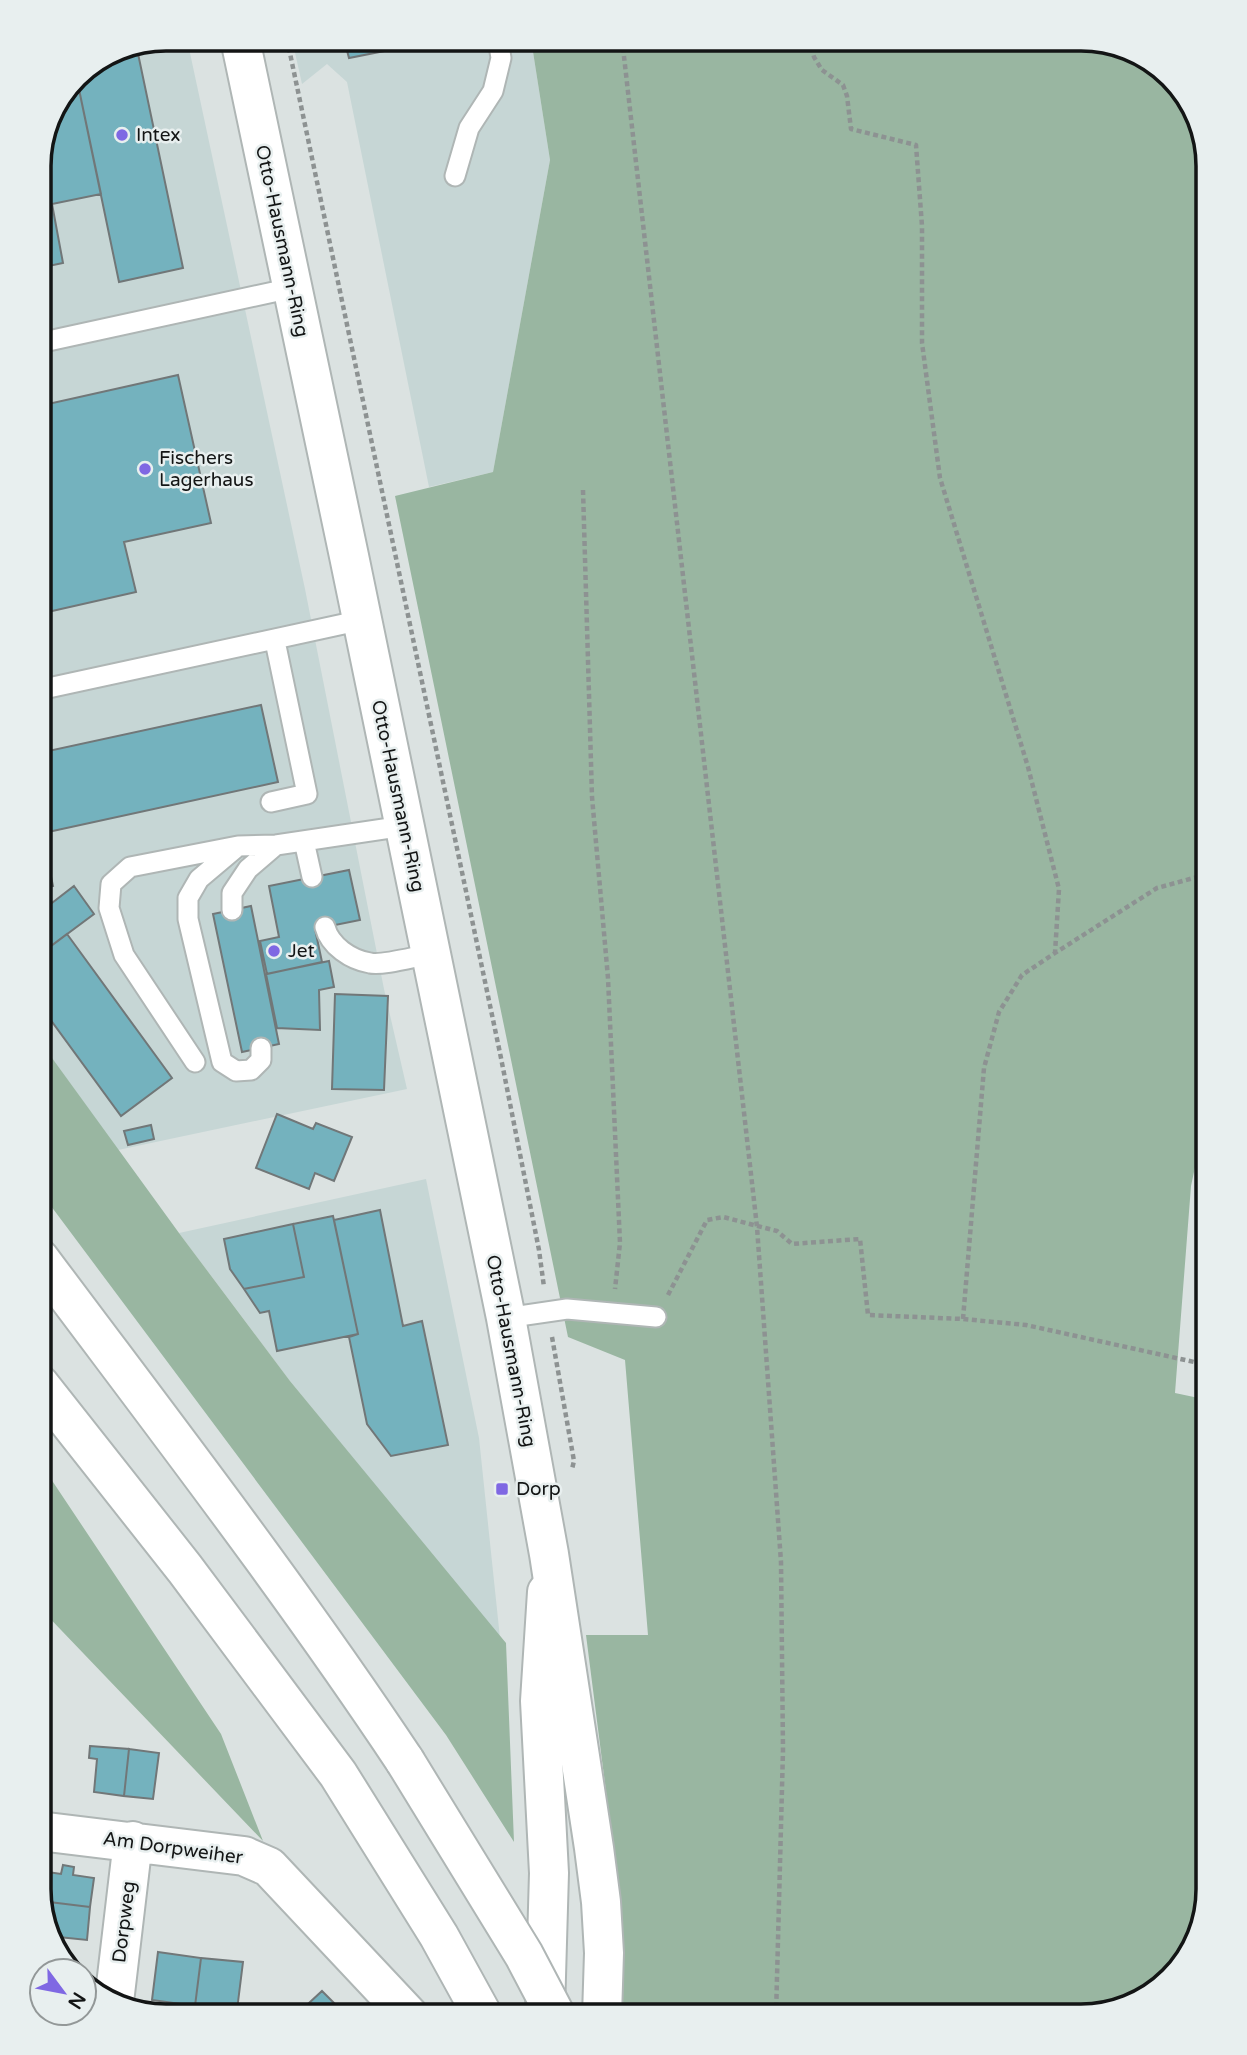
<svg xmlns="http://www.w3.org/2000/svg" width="1247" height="2055" font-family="'Varela Round',sans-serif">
<rect width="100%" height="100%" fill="#dbe2e1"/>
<path fill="#c6d6d5" d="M165,39H187L305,589L384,989L407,1089L118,1150L39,1040V157L76,75L117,48Z
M292,39H531L550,160L493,472L429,487L347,82L327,64L302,84Z
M426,1179L479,1438L500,1638L290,1381L179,1233Z"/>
<path fill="#99b6a1" d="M531,39H1090L1152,60L1195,109L1208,165V1130L1201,1139L1191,1186L1175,1393L1208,1400V1890L1191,1953L1138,2003L1082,2016H622L614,1854L586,1635H648L625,1360L568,1337L395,496L493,472L550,160Z
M39,1040L179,1233L290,1381L506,1643L514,1842L446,1735L39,1190Z
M39,1461L221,1734L263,1841L39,1607Z"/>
<path fill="#74b2be" stroke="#717778" stroke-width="2" d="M344,39H445L349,58Z
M136,44L183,268L119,282L76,75L117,48Z
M76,75L101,194L52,204L63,263L39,268V157Z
M178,375L211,523L124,542L136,592L39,614V406Z
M261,705L278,782L39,834V753Z
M349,870L360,920L315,929L322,962L267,974L260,941L279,937L269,886Z
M50,872L53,886L39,889V874Z
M74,886L94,914L39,955V913Z
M251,906L279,1044L242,1052L213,914Z
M67,934L172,1078L121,1116L39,1004V955Z
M329,961L334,987L319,990L320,1030L277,1028L266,974Z
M335,994L388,996L384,1090L332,1089Z
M277,1114L313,1129L316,1123L352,1137L334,1181L315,1173L309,1189L256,1168Z
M151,1125L154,1139L128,1145L124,1131Z
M380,1210L403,1326L422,1321L448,1445L391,1456L367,1424L349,1337L358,1334L334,1220Z
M333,1216L358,1334L277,1351L269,1311L260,1313L244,1289L304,1277L293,1224Z
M293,1224L304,1277L244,1289L230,1269L224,1239Z
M90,1746L129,1749L124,1796L94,1792L97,1759L89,1758Z
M129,1749L159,1753L153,1799L124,1796Z
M63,1865L74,1867L73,1875L94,1878L90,1907L41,1901L39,1892H45L47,1872L61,1874Z
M39,1871L47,1872L45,1892H39Z
M41,1901L90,1907L87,1940L49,1936Z
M158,1952L201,1958L195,2006L152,2000Z
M201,1958L243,1962L237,2010L195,2006Z
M322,1991L340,2009L332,2016H295Z
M340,2009L342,2011L344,2009L352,2016H332Z"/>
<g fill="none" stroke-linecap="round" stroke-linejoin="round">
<defs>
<path id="lane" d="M455,176L469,128L493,91L501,58L498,39
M39,343L292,288
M39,690L362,620
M271,802L307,794L275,641
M304,841L312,877
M237,847L199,879L188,898V919L222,1062L236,1071L251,1070L261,1060V1048
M232,910V893L248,869L276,845
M325,927C330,946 351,960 370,963C382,966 417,956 431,954
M195,1062L124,955L109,908L111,884L130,867L238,846L276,845L404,826
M506,1318L567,1309L656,1317"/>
<path id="street" d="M39,1831L244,1856L269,1867L409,2016
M114,2002L133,1841
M545,2011L549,1873L540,1701L547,1592"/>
<path id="secondary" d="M240,39L349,556L506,1318L549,1554L594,1848L601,1902L604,1953L602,2016"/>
<path id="highway" d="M39,1258C163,1424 290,1588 405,1761
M39,1384L185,1569L338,1774L439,1936L483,2016"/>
</defs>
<use href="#lane" stroke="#afb6b5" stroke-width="23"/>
<use href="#street" stroke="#afb6b5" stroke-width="42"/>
<use href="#secondary" stroke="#afb6b5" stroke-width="42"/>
<use href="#highway" stroke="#afb6b5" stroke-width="42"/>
<path stroke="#8d9292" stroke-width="4.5" stroke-dasharray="5 3.5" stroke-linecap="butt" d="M287,39L500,1053L539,1250L544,1287
M622,39L757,1227L781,1562L783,1750L776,2016
M809,39L814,57L822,70L843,85L847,96L851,129L916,145L922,226V343L940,478L1028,767L1059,889L1055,953
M583,490L592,797L608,978L620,1243L615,1289
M668,1295L707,1220L723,1217L777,1231L792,1244L860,1239L868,1315L963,1319L1026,1325L1208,1365
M963,1319L984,1068L999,1012L1022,975L1055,953L1157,888L1208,874
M552,1337L574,1461L572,1469"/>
<use href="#lane" stroke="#fff" stroke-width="19"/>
<use href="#street" stroke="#fff" stroke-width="38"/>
<use href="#secondary" stroke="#fff" stroke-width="38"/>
<use href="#highway" stroke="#fff" stroke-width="38"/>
<defs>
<path id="highway-bridge" d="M405,1761L524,1955L556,2016"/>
</defs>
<use href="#highway-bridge" stroke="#afb6b5" stroke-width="42" stroke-linecap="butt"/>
<use href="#highway-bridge" stroke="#fff" stroke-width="38"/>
</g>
<g fill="#7f68e3" stroke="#e8efef" stroke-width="2.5">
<circle cx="122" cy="135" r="7"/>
<circle cx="145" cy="469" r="7"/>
<circle cx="274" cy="951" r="7"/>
<rect x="495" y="1482" width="14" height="14" rx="3.5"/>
</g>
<g text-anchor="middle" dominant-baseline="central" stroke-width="5" stroke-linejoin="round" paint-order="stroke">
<g font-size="19" fill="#131515" stroke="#e8efef" text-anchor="start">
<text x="136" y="135">Intex</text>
<text x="159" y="458">Fischers<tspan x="159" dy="22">Lagerhaus</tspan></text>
<text x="288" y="951">Jet</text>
<text x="516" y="1489">Dorp</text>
</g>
<g font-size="19" fill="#131515" stroke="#e8efef">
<text transform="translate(282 241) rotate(78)">Otto-Hausmann-Ring</text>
<text transform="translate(398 796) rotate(78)">Otto-Hausmann-Ring</text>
<text transform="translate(511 1351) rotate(79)">Otto-Hausmann-Ring</text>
<text transform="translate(173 1848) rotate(8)">Am Dorpweiher</text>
<text transform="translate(124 1922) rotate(-83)">Dorpweg</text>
</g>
</g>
<path d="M0 0H1247V2055H0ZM166 51H1081A115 115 0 0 1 1196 166V1889A115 115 0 0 1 1081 2004H166A115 115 0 0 1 51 1889V166A115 115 0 0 1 166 51Z" fill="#e8efef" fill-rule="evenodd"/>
<path fill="none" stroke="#131515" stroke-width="3.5" d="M166 51H1081A115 115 0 0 1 1196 166V1889A115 115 0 0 1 1081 2004H166A115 115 0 0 1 51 1889V166A115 115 0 0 1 166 51Z"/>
<g transform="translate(63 1992) rotate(122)"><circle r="33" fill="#e8efef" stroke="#939898" stroke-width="2"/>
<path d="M0-5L12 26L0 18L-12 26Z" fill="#7f68e3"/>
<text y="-10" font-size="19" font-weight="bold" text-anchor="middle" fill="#131515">N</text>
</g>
</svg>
